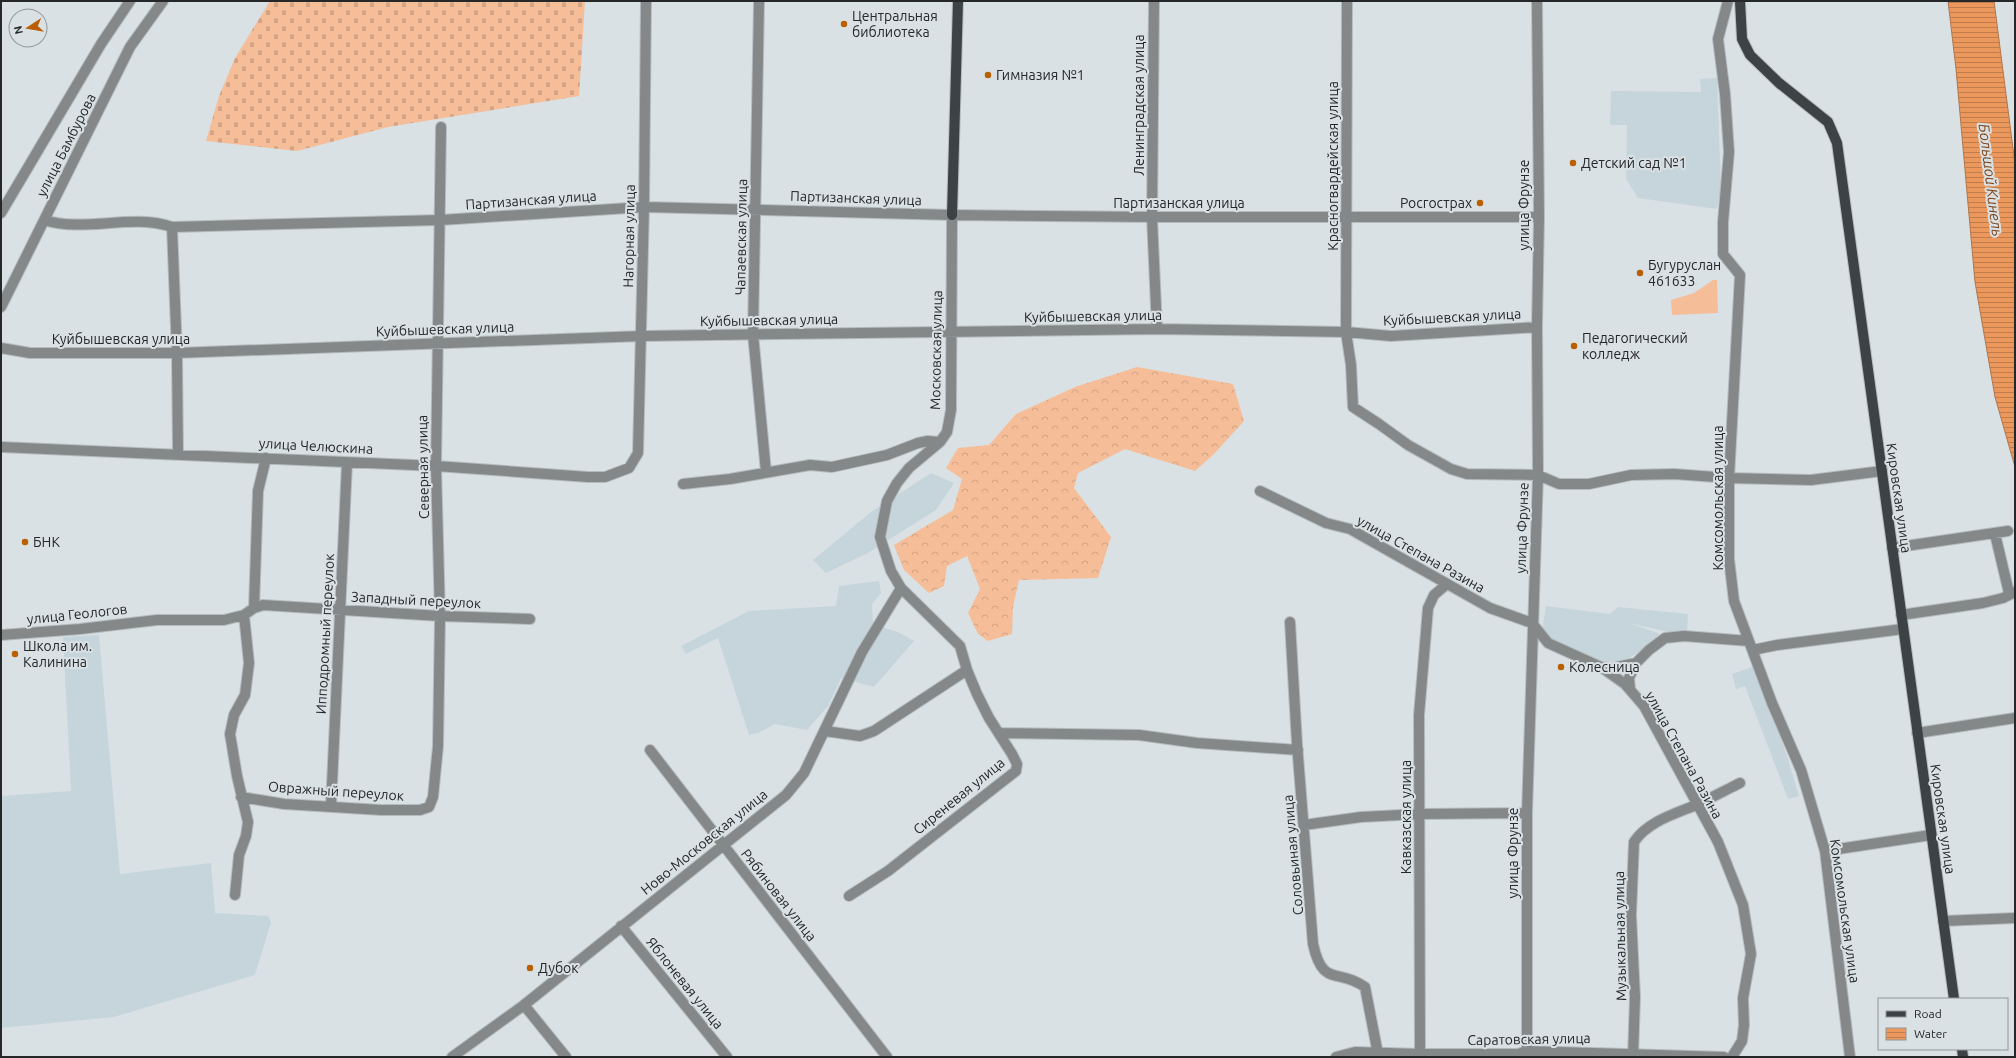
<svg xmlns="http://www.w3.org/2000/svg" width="2016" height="1058" font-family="Ubuntu,sans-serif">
<defs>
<pattern id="forest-crowns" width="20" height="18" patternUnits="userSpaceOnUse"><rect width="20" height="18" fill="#f5be99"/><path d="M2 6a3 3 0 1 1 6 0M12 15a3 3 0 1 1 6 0" fill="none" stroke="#d2a384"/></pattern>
<pattern id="cemetery-stones" width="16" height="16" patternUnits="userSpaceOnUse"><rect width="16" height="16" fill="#f5be99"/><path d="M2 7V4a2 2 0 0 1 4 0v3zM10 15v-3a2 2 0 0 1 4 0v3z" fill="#d2a384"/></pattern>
<pattern id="water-rules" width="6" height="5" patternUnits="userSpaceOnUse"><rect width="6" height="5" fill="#ec985c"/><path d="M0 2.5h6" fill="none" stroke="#bf7c4c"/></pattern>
</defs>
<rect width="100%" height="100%" fill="#d9e1e4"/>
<path fill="#c6d5db" d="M1717,78L1721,187L1717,209L1638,198L1626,179L1627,125H1610L1611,91L1701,92L1700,79Z
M931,473L954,483L936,510L868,553L826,573L813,560L871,512Z
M879,581L881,593L872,604L873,624L900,633L914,641L874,687L841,678L828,706L807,730L775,724L758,733L749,735L718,638L686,654L681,646L749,611L836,606L839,586Z
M1546,606L1610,614L1618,607L1688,614L1687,632H1668L1629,623L1658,633L1661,637L1625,661H1603L1552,643L1542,632Z
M99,635L120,874L211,863L215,913L268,916L271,922L255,975L114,1017L1,1028V796L71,791L63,637Z
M1755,666L1787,756L1799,796L1788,799L1745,686L1736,689L1732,674Z"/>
<path fill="#f5be99" d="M1713,280H1717L1718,313L1672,315L1671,300L1694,293Z"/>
<path fill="url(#forest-crowns)" d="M1137,367L1233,384L1244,421L1214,454L1195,471L1125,449L1078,473L1074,488L1111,537L1098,578L1019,580L1013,607L1012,634L988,641L978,634L968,613L980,589L967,556L947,566L944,586L929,593L904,570L894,545L953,510L962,479L946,468L958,448L989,445L1016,414L1075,387Z"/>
<path fill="url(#cemetery-stones)" d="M270,1H585L579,96L388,127L297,151L206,141L219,96L235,58Z"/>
<path fill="url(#water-rules)" stroke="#b0764d" d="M1948,1H1994L2015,164V467L1995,397L1975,282L1956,69Z"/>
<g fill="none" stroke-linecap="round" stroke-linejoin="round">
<defs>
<path id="minor" d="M759,1L753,334L766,472
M1154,1L1152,217L1157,329
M1347,1L1346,332L1351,365L1353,407L1379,424L1408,445L1451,469L1467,474L1538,475L1559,484H1589L1631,475L1674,474L1729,478L1811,480L1882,471
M1728,1L1718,39L1725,94L1729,152L1723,222V254L1740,275L1729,478V559L1734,601L1772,703L1801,770L1825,851L1850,1057
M1,213L101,44L130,1
M44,220C86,233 131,213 172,227L441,220L644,207L952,215L1152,217H1539
M172,227L177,353L178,455
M1,307L130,47L163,1
M1,348L30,353H177L642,336L1157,329L1346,332L1391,336L1537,327
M1,447L436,466L588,477H605L629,468L638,453L644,207L646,1
M683,484L730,479L810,465L832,467L887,455L918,443L928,441L940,442
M1260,491L1326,523L1350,529L1490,608L1532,623L1548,643L1601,667L1625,684L1644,706L1718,842L1743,905L1751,954L1743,998L1744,1025L1742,1041L1732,1057
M1995,534L2009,593
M1892,548L2008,531
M254,608L258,491L266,458
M1901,615L1983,603L2003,598L2015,592
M1290,622L1297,744L1313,944C1323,989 1338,967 1365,987L1378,1054
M1,635L80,629L157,620H224L244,615L254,608L263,605L440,616L530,619
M1753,650L1777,645L1903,629
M1602,667L1612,668L1636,663L1649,650L1665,638L1684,636L1749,641
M1630,689L1629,678L1636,663
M825,731L860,736L874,731L967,670
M999,733L1139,735L1197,743L1298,750
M1917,733L2015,718
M650,750L887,1057
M241,797L284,804L381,810H420L429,807L433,797L438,746L440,616L436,466L441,127
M331,806L347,463
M1304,825L1361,817L1420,814L1527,813
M1825,851L1931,835
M235,895L239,855L246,836L248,822L237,776L230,734L234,715L245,695L249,663L244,615
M849,896L888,871L1016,771L1017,764L1012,754L989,718L977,694L967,670L960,646L901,588L891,571L880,537L887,501L897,483L909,468L940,442L947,432L951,410L952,215
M1943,921L2015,918
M621,926L727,1057
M524,1005L566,1057
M452,1057L524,1005L786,795L804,773L862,652L901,588
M1336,1057L1355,1052L1420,1054H1518L1527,1051L1724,1057
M1420,1057L1419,715L1428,608L1434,595L1447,584
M1527,1057V813L1538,475L1537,327L1539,217L1537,1
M1633,1057L1635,997L1631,915L1634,842C1647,822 1674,814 1696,805C1711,798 1726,790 1740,783"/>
<path id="major" d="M1740,1L1742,39L1750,55L1779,83L1828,122L1837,143L1954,999
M952,215L958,1
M1962,1049L1963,1057"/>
</defs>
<use href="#minor" stroke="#b5bcbf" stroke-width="12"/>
<use href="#major" stroke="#b5bcbf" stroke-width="12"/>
<use href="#minor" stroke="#858889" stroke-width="10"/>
<use href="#major" stroke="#3d4244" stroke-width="10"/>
</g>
<g fill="#b95e01" stroke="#d9e1e4" stroke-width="1.5">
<circle cx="844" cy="24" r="4"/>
<circle cx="988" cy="75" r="4"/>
<circle cx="1573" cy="163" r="4"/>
<circle cx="1480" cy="203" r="4"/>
<circle cx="1640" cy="273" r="4"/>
<circle cx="1574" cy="346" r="4"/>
<circle cx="25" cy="542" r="4"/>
<circle cx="15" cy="654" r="4"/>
<circle cx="1561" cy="667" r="4"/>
<circle cx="530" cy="968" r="4"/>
</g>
<g text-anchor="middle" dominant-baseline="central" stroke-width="4" stroke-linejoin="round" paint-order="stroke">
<g font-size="14" fill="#252729" stroke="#d9e1e4" text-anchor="start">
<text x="852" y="16">Центральная<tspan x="852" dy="16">библиотека</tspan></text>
<text x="996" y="75">Гимназия №1</text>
<text x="1581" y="163">Детский сад №1</text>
<text x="1472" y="203" text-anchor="end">Росгострах</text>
<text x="1648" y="265">Бугуруслан<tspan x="1648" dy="16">461633</tspan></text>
<text x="1582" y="338">Педагогический<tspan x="1582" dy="16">колледж</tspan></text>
<text x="33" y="542">БНК</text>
<text x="23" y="646">Школа им.<tspan x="23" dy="16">Калинина</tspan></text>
<text x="1569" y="667">Колесница</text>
<text x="538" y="968">Дубок</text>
</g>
<g font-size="14" fill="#252729" stroke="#d9e1e4">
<text transform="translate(1139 105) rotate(-90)">Ленинградская улица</text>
<text transform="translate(66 145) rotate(-63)">улица Бамбурова</text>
<text transform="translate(1333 166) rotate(-90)">Красногвардейская улица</text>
<text transform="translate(856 198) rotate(2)">Партизанская улица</text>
<text transform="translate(531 200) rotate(-4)">Партизанская улица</text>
<text x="1179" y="203">Партизанская улица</text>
<text transform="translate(1524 205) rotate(-90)">улица Фрунзе</text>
<text transform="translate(629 236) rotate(-89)">Нагорная улица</text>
<text transform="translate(741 237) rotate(-89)">Чапаевская улица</text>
<text transform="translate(1093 316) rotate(-1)">Куйбышевская улица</text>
<text transform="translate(1452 317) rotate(-3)">Куйбышевская улица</text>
<text transform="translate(769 320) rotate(-1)">Куйбышевская улица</text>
<text transform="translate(445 329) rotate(-2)">Куйбышевская улица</text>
<text x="121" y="339">Куйбышевская улица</text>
<text transform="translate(936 350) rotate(-89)">Московская улица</text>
<text transform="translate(316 446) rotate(3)">улица Челюскина</text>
<text transform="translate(423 467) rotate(-91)">Северная улица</text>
<text transform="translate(1718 498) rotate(-90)">Комсомольская улица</text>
<text transform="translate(1899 498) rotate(82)">Кировская улица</text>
<text transform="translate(1522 528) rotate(-88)">улица Фрунзе</text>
<text transform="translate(1421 554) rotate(29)">улица Степана Разина</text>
<text transform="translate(416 600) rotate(3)">Западный переулок</text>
<text transform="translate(77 614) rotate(-6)">улица Геологов</text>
<text transform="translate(325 634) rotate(-87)">Ипподромный переулок</text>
<text transform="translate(1684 755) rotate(61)">улица Степана Разина</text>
<text transform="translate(336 791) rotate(4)">Овражный переулок</text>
<text transform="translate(959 796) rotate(-39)">Сиреневая улица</text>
<text transform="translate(1406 817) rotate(-90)">Кавказская улица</text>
<text transform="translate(1943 819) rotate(82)">Кировская улица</text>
<text transform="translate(704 842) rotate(-39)">Ново-Московская улица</text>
<text transform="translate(1513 853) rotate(-90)">улица Фрунзе</text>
<text transform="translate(1293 855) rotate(-95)">Соловьиная улица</text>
<text transform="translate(779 895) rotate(52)">Рябиновая улица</text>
<text transform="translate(1845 911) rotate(82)">Комсомольская улица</text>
<text transform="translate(1620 936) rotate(-91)">Музыкальная улица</text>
<text transform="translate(685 983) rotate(51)">Яблоневая улица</text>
<text transform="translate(1529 1039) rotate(-1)">Саратовская улица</text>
</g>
<g font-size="15" font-style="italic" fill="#7f471d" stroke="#d9e1e4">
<text transform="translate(1991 180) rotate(83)">Большой Кинель</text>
</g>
</g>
<rect width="2016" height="1058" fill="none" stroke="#252729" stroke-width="4"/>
<rect x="1878" y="998" width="130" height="52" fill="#d9e1e4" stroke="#919799"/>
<rect x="1886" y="1011" width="20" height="6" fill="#3d4244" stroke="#919799"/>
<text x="1914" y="1018" font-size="12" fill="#252729">Road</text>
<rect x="1886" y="1028" width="20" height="12" fill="url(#water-rules)" stroke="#919799"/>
<text x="1914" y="1038" font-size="12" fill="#252729">Water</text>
<g transform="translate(28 28) rotate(258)"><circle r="19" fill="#d9e1e4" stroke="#919799"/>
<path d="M0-3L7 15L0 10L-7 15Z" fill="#b95e01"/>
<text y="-6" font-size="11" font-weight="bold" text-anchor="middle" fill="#252729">N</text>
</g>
</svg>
